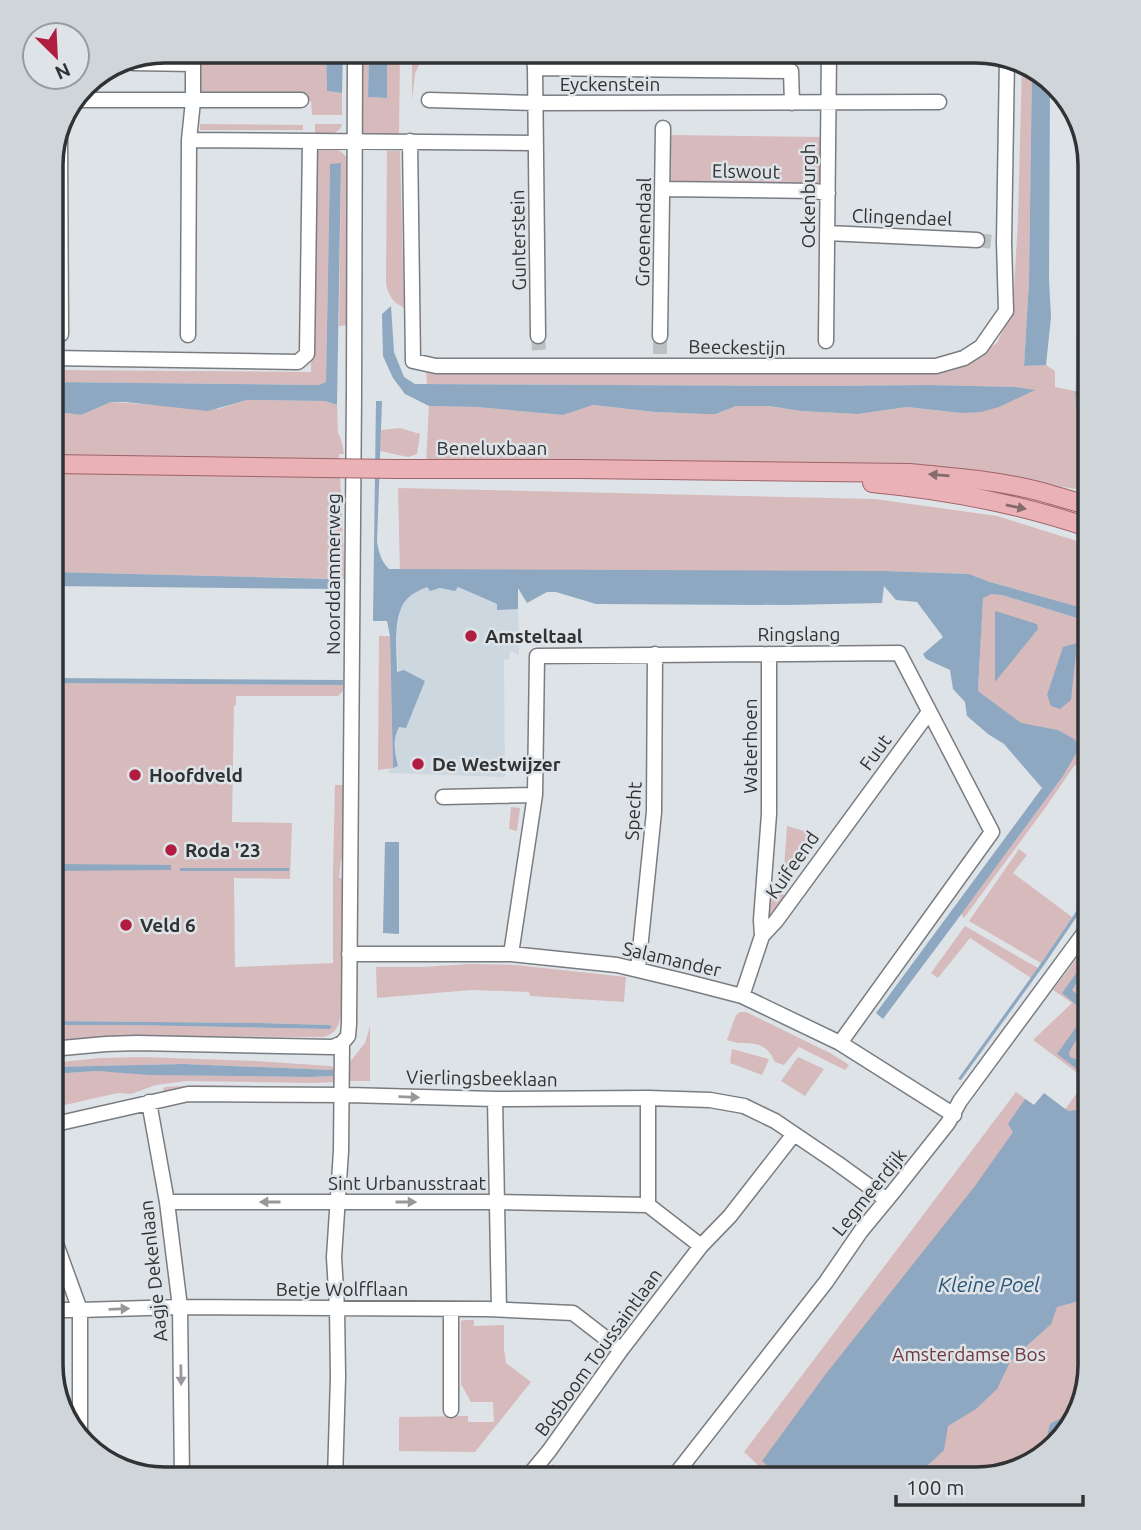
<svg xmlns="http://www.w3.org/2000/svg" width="1141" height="1530" font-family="Ubuntu,sans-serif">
<rect width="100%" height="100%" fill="#dee3e7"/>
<path fill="#ccd7e0" d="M1084,140L1090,165V391H1075Z
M427,586L430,591L440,588L455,591L458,587L498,605L497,610L518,609L519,655L510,651L509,660L504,659L505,777L388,773L389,769L398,766L395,748V733L399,727L397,632L400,610L406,600L416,592Z"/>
<path fill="#d7babc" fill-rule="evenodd" d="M197,51H326L327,91L342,93V115H312L311,101L197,100Z
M361,51H369L368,97L386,98L387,51H400L399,135L361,134Z
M412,51H425L415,74L412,100Z
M1022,63L1032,66L1029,282L1024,366L1046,365L1055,371V387L1075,391L1076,409H1090V491L925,467L426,464L429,406L477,407L563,415L592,405L655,412L704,414H717L736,406H769L801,411L858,414L907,407L961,413L1033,390L1016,387L931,385L819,386L427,384L426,370L579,366L947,372L963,366L997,343L1013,308L1018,218Z
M200,124L303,125V130H200Z
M315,124H342L340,129L333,134H315Z
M671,135L823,137V187L669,185Z
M314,147C332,148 337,145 349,160L350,325L339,326L341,164L330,165L326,382L319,385H311L51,382V370L311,372Z
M387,151H400L404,306L406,309C394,303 389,298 386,284Z
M247,400L325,401L337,405L338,432L342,443L344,454H339L345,579L51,572V411L81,415L111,402L218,409Z
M400,428L420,434L417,454L408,457L380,451L381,430Z
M398,488L875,499L997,516L1090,545V603L1088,605L1079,607L990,582L969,574L886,571H400Z
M992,593L1002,595L1080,619L1090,614V758L1074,766L1048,804L964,918L961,914L1063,776L1080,747L1058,730L1021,724L978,691L983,597ZM995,612L1037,624L995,681Z
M379,636H390L393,768L378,770Z
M51,683L343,685V691L338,696H236V705L234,706L232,822L292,823L290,879L234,878L235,967L333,963V870L335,785H348L347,858L341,859L339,878H347L342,1004C340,1020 340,1033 323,1037L121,1036L51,1041V1025H127L329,1029V1025L260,1023L51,1021Z
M511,807L520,808L517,831L509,829Z
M787,826L818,835L783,883Z
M1019,849L1027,855L1013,873L1072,917L1041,963L969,921Z
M770,891H778L787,897L767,918Z
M965,926L970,929L1038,968L1031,978L970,938L938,978L931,973Z
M1090,941V1366L1075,1423L1034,1464L977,1479H759V1466L744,1452L1016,1092L1056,1121L1087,1080L1033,1040L1072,1003L1053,990Z
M469,964L516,965L626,977L624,1002L530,996L529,992L471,990L377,998L376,967H423Z
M740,1012H746L832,1054L849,1065L845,1070L799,1047L784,1065L775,1062C763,1035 747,1048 727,1040L736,1015Z
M370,1026V1081H349V1063L365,1043Z
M732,1049L769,1059L762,1075L730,1063Z
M144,1057L256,1061L330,1066L337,1069V1082L312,1083L186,1081L156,1085L131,1094L118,1093L51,1108V1074L97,1071L173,1075L310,1077L332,1076L333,1070L183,1064L51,1067V1063L100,1058Z
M798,1057L824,1069L805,1096L781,1081Z
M201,1085L320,1087L322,1088H204L203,1086L202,1088L163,1094V1089L165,1087Z
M464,1320H474V1326L504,1325V1349L506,1363L531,1382L475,1452L399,1451V1417L468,1416V1422H494L493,1402H471L461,1384V1321Z
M553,1464L575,1479H542Z"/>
<path fill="#8da8c0" d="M326,51H343L342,93L327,91Z
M369,51H387V98L368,97Z
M1032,66L1050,83L1049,280L1051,317L1046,365L1024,366L1029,282Z
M341,163L337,405L325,401L247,400L208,411L125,402H111L81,415L51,411V382L311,385H319L326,382L330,164Z
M391,306L394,352L404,377L415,384L819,386L931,385L1016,387L1035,390L999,407L981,412L961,413L907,407L858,414L801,411L769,406H736L716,414H704L655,412L593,405L563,415L477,407L429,406L405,394L393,378L383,356L382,314Z
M1075,391H1090V409H1076Z
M376,401H382L377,542C379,553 381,561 389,569L886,571L969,574L990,582L1079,607L1088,605L1090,603V614L1080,619L1002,595L991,594L983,598L978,691L1021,723L1058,730L1074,739L1080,747L1063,776L954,924L883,1019L876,1013L1042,788L1004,744L988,734L967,716L965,702L953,689L950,670L926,659L923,654L943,637L917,602L896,600L884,586L882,603L787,605L596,604L556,592H547L527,603L518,588V609L497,610V604L458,587L455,591L440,588L430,591L427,587C420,590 413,593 407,599C392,614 397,652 397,672L404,670L425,681L406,728L399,727C392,739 395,753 398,766L393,768L390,636L387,621H373Z
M51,572L334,579V589L51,586Z
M995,611L1037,624L1038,629L995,682Z
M1077,643L1071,700L1060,709L1051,706L1047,695L1063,647Z
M51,678L343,680V685L51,683Z
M385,842H399V934L383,933Z
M51,864L171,865V870L51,871Z
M180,868H289V871H180Z
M1090,891V897L1044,965L961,1080L958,1079L1037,969Z
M1090,954V963L1072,990L1090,1006V1022L1088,1021L1069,1052L1070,1057L1090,1064V1079L1057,1054L1086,1013L1062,993Z
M51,1021L259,1023L329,1025L332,1027L329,1029L127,1025H51Z
M183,1064L333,1070V1076L310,1077L150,1075L97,1071L51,1074V1067Z
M1090,1091V1298L1057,1307L1051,1324L1011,1360L997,1389L976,1409L948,1426L944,1450L928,1465L922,1479H761L769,1467L762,1461L825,1375L975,1186L1013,1132L1008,1124L1025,1099L1034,1105L1044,1093L1068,1111L1077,1110Z
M1072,1412L1077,1416L1075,1423L1042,1455L1050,1424Z"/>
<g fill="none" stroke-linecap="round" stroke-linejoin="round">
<path stroke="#bbc0c3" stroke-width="14" stroke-dasharray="14 7" stroke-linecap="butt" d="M977,240L993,242
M538,336L539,350
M660,354V336"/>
<defs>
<path id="minor" d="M533,51L535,68L538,336
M133,63L193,64V101L189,140L188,335
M535,68L791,71L792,103
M79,100H301
M429,100L535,103L939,102
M60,138L61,334
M189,140L535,143
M410,141L413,361L436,366H936L964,358L981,347L1006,311L1004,242L1007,58
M663,189L814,191L828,193
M827,233L977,240
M660,336L663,128
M1090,337V333
M826,341L829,51
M51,358L298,362L307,354L310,141
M443,797L535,795
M762,936L776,921L929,712
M349,954H511L617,965L684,981L742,996L840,1043L954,1115
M511,954L535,795L537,656L899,653L992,832L840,1043
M638,969L654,812L655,654
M742,996L762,936L761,920L769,814V654
M51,1049L106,1044L137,1043L333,1047L342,1043
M648,1098V1205L701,1246
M495,1099L499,1309
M149,1102L167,1202L180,1307L182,1479
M51,1125L188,1094L348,1095L495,1099L648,1098L710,1100L744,1106L775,1121L837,1163L877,1192L886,1201
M167,1202H498L648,1205
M51,1230L80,1310V1437
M51,1310H80L180,1307L487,1309L573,1313L621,1350
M451,1410V1309
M335,1479L338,1377L337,1308L334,1257L341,1151L342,1043L348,1036L349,1024L354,393L355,51
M526,1479L549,1451L621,1350L701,1246L730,1216L794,1134
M672,1479L826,1282L861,1231L894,1191L948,1123L960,1101L1090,925"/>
<path id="major" d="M51,464L321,468
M397,469H578L909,473C952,477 996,480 1038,491C1056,496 1073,501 1090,506
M872,483C946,490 1020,504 1090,528"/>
</defs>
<use href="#minor" stroke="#797d81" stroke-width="17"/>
<use href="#major" stroke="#a06369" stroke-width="20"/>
<use href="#minor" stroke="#fff" stroke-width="14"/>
<use href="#major" stroke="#eab1b6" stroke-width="18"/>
<defs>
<path id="major-bridge" d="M321,468L397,469"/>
</defs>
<use href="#major-bridge" stroke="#a06369" stroke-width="20" stroke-linecap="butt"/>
<use href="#major-bridge" stroke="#eab1b6" stroke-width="18"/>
</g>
<defs><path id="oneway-solid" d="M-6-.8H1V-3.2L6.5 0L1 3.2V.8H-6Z" transform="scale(1.75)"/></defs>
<g fill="#846b6e">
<use href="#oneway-solid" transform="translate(939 475) rotate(-175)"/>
<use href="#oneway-solid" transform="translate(1016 507) rotate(12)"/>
</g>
<g fill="#98989a">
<use href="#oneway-solid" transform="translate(409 1097) rotate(2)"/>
<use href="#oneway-solid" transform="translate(270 1202) rotate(180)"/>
<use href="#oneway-solid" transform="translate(406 1202)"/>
<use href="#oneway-solid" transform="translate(119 1309) rotate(-2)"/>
<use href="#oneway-solid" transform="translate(181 1375) rotate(89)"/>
</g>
<g fill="#b01d40" stroke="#dee3e7" stroke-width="2.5">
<circle cx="471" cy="636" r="7"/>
<circle cx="418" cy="764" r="7"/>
<circle cx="135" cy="775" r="7"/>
<circle cx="171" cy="850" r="7"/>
<circle cx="126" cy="925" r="7"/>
</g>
<g text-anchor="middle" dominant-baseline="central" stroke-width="5" stroke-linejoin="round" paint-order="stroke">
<g font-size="19" fill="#303234" stroke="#dee3e7">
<text x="610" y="84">Eyckenstein</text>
<text transform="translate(746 171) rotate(1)">Elswout</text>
<text transform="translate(808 196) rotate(-90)">Ockenburgh</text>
<text transform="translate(902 217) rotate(2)">Clingendael</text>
<text transform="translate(643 232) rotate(-89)">Groenendaal</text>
<text transform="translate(518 240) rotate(-91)">Gunterstein</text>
<text transform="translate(737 347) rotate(1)">Beeckestijn</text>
<text x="492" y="448">Beneluxbaan</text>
<text transform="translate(333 574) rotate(-90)">Noorddammerweg</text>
<text x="799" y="634">Ringslang</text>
<text transform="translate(750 746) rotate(-90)">Waterhoen</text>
<text transform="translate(875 752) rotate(-54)">Fuut</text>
<text transform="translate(633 811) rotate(-87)">Specht</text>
<text transform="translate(792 865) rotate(-55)">Kuifeend</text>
<text transform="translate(672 959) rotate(13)">Salamander</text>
<text transform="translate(482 1078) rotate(1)">Vierlingsbeeklaan</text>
<text x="407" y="1183">Sint Urbanusstraat</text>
<text transform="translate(869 1192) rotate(-51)">Legmeerdijk</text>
<text transform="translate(153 1271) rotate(-96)">Aagje Dekenlaan</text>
<text x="342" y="1289">Betje Wolfflaan</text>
<text transform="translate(598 1352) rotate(-54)">Bosboom Toussaintlaan</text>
</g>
<g font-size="19" font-weight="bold" fill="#303234" stroke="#dee3e7" text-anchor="start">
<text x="485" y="636">Amsteltaal</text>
<text x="432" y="764">De Westwijzer</text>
<text x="149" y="775">Hoofdveld</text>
<text x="185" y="850">Roda '23</text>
<text x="140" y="925">Veld 6</text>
</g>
<g font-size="19" fill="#6e383d" stroke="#dee3e7">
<text x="969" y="1354">Amsterdamse Bos</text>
</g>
<g font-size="21" font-style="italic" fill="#295578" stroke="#dee3e7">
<text x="989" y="1284">Kleine Poel</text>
</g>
</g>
<path d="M0 0H1141V1530H0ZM165 63H976A102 102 0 0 1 1078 165V1365A102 102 0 0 1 976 1467H165A102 102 0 0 1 63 1365V165A102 102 0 0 1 165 63Z" fill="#d0d5d9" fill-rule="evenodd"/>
<path fill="none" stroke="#303234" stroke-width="3.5" d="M165 63H976A102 102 0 0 1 1078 165V1365A102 102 0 0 1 976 1467H165A102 102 0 0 1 63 1365V165A102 102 0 0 1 165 63Z"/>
<g transform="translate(56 56) rotate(156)"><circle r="33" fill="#dee3e7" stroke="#989c9f" stroke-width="2"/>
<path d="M0-5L12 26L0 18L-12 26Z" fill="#b01d40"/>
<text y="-10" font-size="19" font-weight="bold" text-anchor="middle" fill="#303234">N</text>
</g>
<path d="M896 1495v10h187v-10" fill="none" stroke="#303234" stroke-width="3.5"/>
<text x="906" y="1495" font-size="21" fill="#303234" stroke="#dee3e7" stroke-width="5" paint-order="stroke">100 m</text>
</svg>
